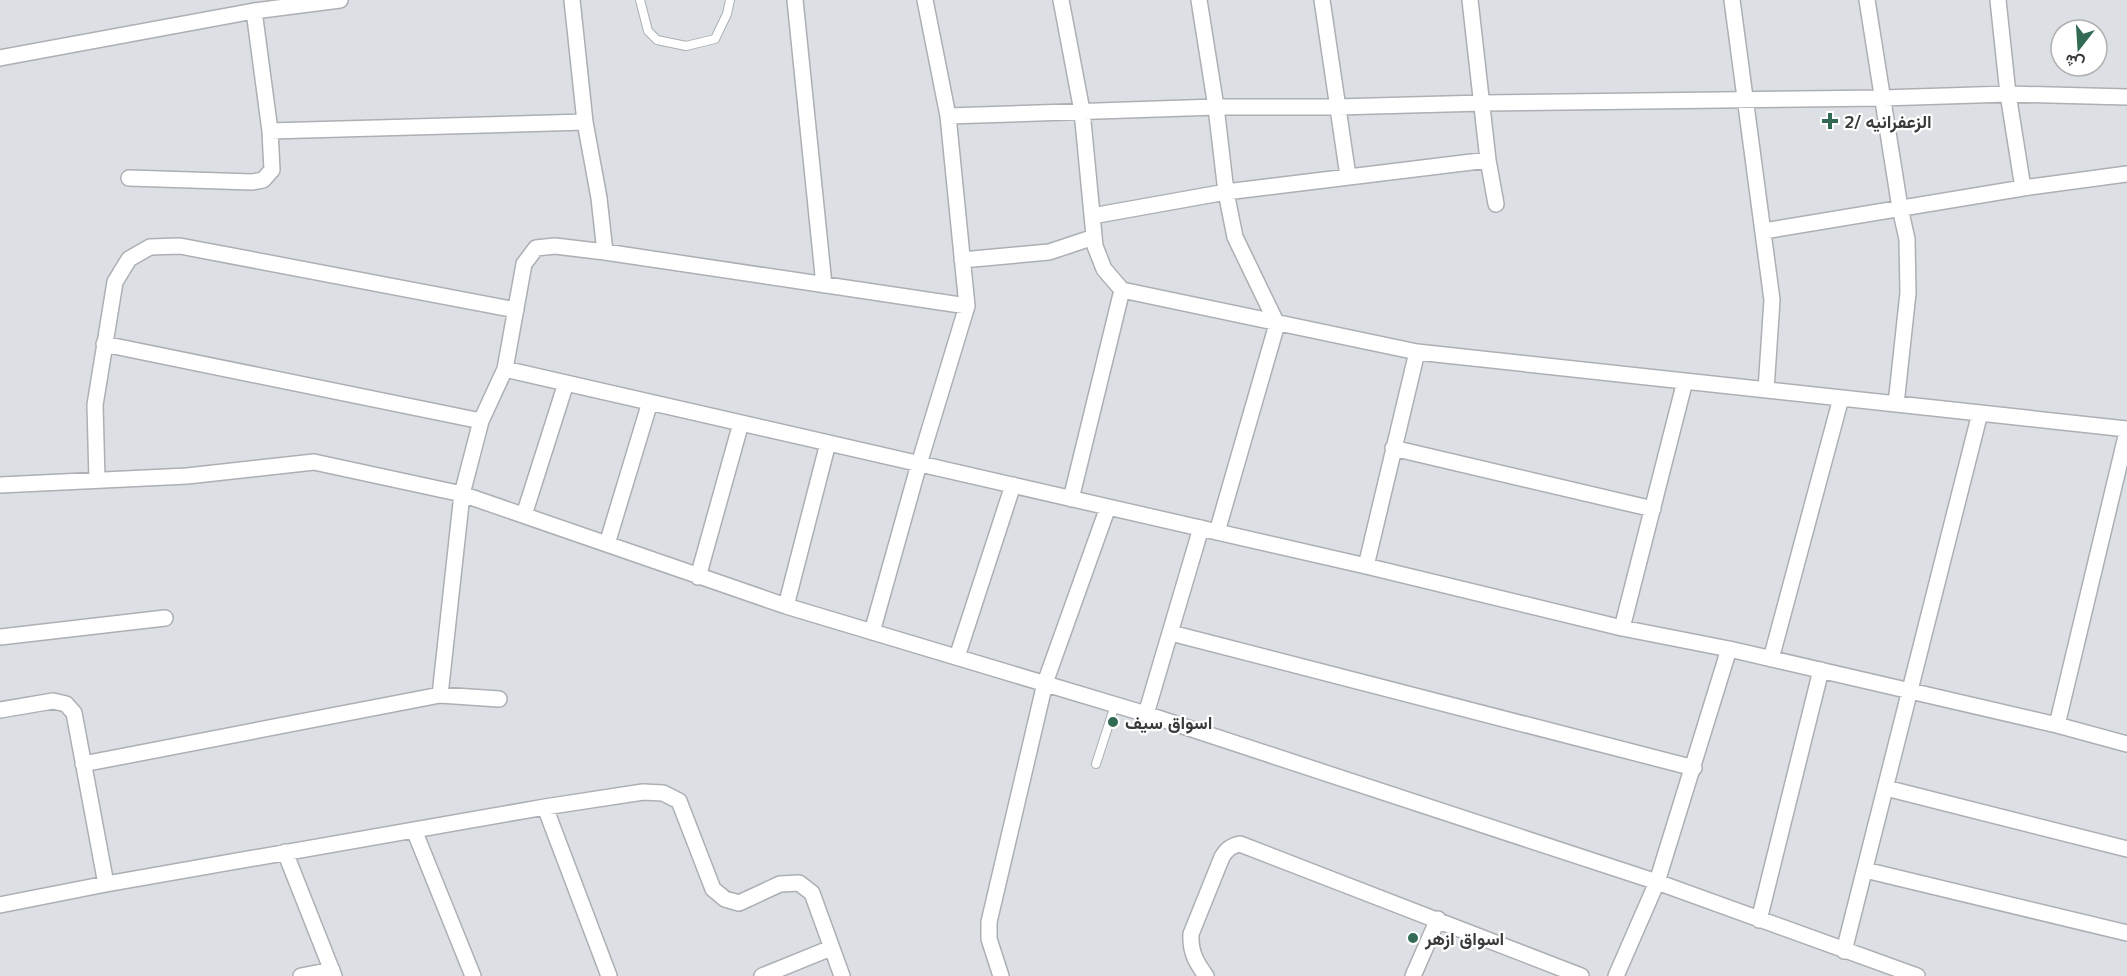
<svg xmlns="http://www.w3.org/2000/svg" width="2127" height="976" font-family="Mulish,Vazirmatn,sans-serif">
<rect width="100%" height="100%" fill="#dcdfe3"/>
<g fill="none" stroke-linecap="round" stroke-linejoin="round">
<defs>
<path id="service" d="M640,0L648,31L657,40L686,46L715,39L727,14L730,0
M1096,764L1115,705"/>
<path id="minor" d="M572,0L585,122L599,198L605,252
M795,0L824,285
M1061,0L1082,111L1095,246L1104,269L1122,290L1417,352L2127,429
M1199,0L1216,107L1226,192L1235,237L1277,324L1217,532
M1322,0L1348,176
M1470,0L1488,160L1496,204
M1732,0L1772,300L1766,390
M1867,0L1900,208L1907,239L1908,293L1896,404
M1998,0L2008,94L2023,188
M0,58L254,11L340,0
M948,116L1216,107H1337L1483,103L1882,98L2008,94L2127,97
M270,131L585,122
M129,178L252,182L263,180L272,170L270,131L254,11
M1092,216L1226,192L1488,160
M1764,231L2023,188L2127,174
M962,260L1049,252L1094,237
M104,344L481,421
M505,369L1366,566L1622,628L1729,649L2057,725L2127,744
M1393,448L1653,509
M97,480L95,405L115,282L129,259L150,247L180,246L516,310
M0,485L187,476L314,462L462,494L786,606L1146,714L1657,882L1917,976
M1071,499L1122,290
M524,515L566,383
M607,544L650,402
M1366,566L1417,352
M698,577L741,423
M786,606L828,443
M1622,628L1685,381
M872,632L919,464L967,306L948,116L925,0
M1171,633L1694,768
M0,637L165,618
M957,657L1013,485
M1771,659L1841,398
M440,695L462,494L481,421L505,369L524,264L536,248L555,246L605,252L967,306
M0,710L53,701L66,704L74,713L106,884
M1146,714L1201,528
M2057,725L2127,432
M83,764L440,695L499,699
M1886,788L2127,849
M545,807L609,976
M414,830L473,976
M285,852L334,976
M1865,870L2127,933
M0,905L106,884L545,807L643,792L663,793L679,801L713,889L725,899L739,903L780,884L799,883L812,893L842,976
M1759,920L1821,670
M1844,951L1980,413
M301,976L332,970
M762,976L831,948
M1001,976L989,939V922L1045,683L1108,507
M1206,976C1196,962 1190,952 1191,934L1222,857C1227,849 1231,846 1240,844L1581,976
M1413,976L1438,919
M1616,976L1657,882L1729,649"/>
</defs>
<use href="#service" stroke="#acafb3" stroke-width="10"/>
<use href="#minor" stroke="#acafb3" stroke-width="18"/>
<use href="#service" stroke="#fff" stroke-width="8"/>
<use href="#minor" stroke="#fff" stroke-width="15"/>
</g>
<g fill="#326a53" stroke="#fff" stroke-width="2">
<path d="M1827 112h6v6h6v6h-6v6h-6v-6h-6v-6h6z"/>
<circle cx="1113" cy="722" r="6"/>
<circle cx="1413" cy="938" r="6"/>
</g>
<g text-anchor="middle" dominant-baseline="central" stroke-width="4.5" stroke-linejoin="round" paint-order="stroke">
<g font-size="18" font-weight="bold" fill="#393a3c" stroke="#fff" text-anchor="start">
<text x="1844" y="121">الزعفرانيه /2</text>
<text x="1125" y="722">اسواق سيف</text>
<text x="1425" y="938">اسواق ازهر</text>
</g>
</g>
<g transform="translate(2079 48) rotate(197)"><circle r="28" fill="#ffffff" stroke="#b0b0b1" stroke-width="1.5"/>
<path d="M0-4.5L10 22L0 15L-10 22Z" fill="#326a53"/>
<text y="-9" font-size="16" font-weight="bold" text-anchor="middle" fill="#393a3c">ش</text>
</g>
</svg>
